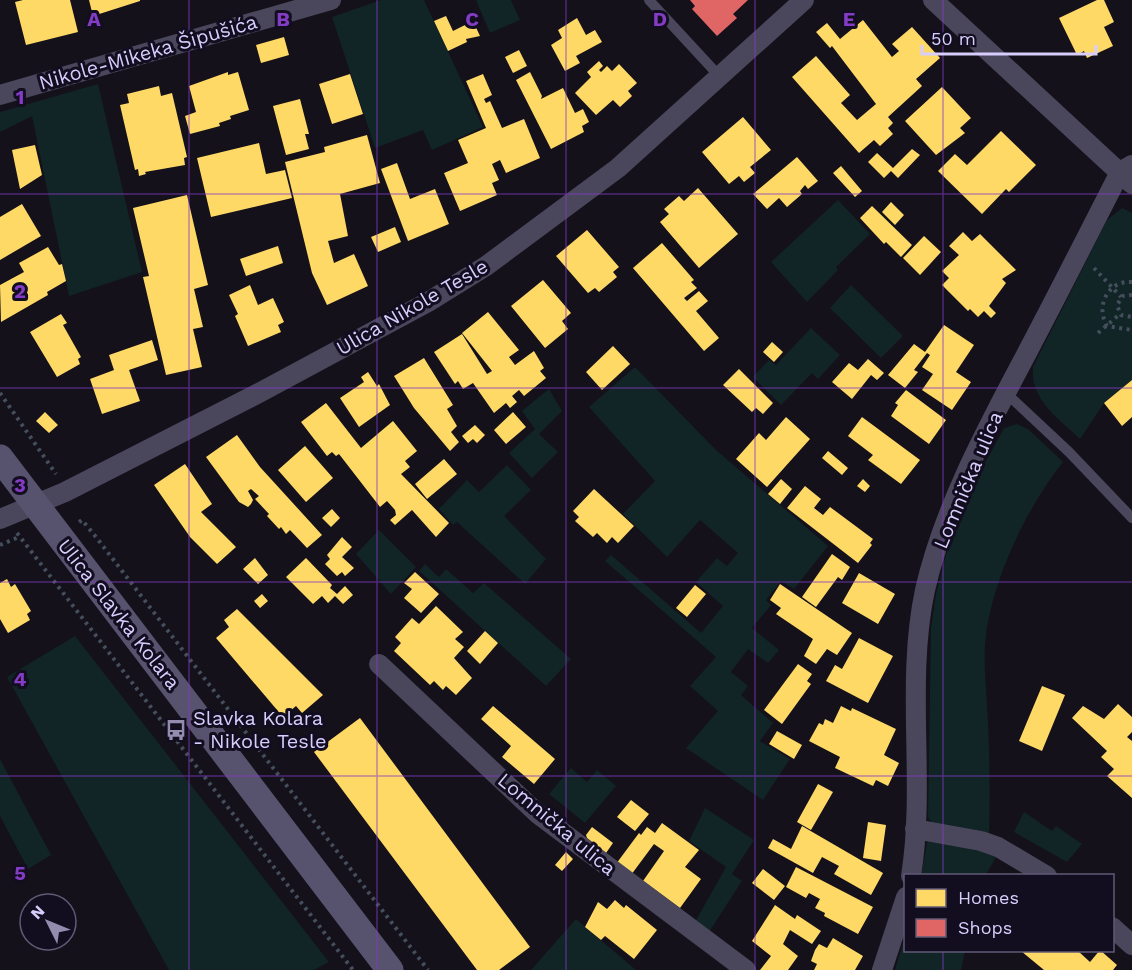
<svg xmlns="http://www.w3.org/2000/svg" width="1132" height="970" font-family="'Work Sans',sans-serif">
<rect width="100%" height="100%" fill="#14111b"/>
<path fill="#112426" d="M381,0H424L483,127L432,150L423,130L375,148L332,17Z
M476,0H511L520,20L490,33Z
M98,84L142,272L69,296L32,116L0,132V112Z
M838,200L870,234L836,267L838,270L807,302L771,262Z
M1122,208L1132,213V380L1104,403L1080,439C1058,418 1030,400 1033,367L1107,220Z
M851,285L903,336L881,358L830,308Z
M811,328L840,355L818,379L812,373L781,405L753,377L769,360L776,365Z
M635,367L716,450L828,546L794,589L781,581L766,600L771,605L752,628L779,650L768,663L748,649L731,672L748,686L741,695L773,723L760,741L790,759L763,800L686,748L718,711L690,686L716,657L605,561L611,555L701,633L723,606L696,582L717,558L727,566L738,553L700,520L667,557L623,514L655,481L589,407Z
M549,389L562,411L539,434L558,452L532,478L509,453L535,429L522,411Z
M1017,424L1028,429L1063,462C1028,507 999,566 988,622C981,654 987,690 988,723C990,761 990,799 989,837L932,823L928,817L931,629L936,594L945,558L959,521L981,470L1004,428Z
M507,465L531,490L504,516L546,559L525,584L457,522L453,525L439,509L467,480L479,492Z
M379,530L416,567L391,594L356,554Z
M425,564L439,577L446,569L473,593L484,583L571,659L546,686L419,571Z
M75,636L329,962L314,970H169L7,677Z
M0,759L51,855L28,869L0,816Z
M571,768L587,782L597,770L616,786L585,823L549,794Z
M705,808L754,840L732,874L742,881L709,932L695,922L726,867L689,841Z
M1024,812L1052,831L1056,826L1082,844L1067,862L1014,832Z
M928,838L997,855L986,875L921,876Z
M576,919L636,970H531Z
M905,937L906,950L965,951L961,970H895Z"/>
<path fill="#ffd966" d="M23,0H70L78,32L26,45L15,2Z
M89,0H140V1L93,16Z
M1097,0H1104L1114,22L1104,27L1113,46L1087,58L1084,51L1077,55L1059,18Z
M446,16L453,31L473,21L480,36L466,39L467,42L448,51L434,21Z
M577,18L586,35L595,30L602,42L576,56L580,63L565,71L551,45L562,38L558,30Z
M863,20L892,57L899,51L892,44L912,27L940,58L916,79L922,86L888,117L893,123L888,128L893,134L880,146L874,140L859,153L792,77L816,56L850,95L841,103L857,120L876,104L832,46L830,48L816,32L827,23L840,39Z
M284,37L289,55L261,63L256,45Z
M519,50L527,66L513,73L505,57Z
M599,61L603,66L599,70L601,72L607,66L612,71L619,64L637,83L628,91L632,96L620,107L613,100L596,115L575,93L591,77L587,72Z
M228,72V75L238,72L249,110L230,116L231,119L219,123L220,126L190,134L185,116L196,112L189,86Z
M530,72L542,96L541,99L563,88L575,113L583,109L589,122L582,126L584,132L551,149L516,80Z
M350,74L363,114L332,124L319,84Z
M483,74L492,95L484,99L486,103L490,101L502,128L524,119L540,158L506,173L500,160L492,164L499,180L492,183L497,195L460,211L444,173L468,163L458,140L486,128L466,81Z
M159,86L161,96L172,93L187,157L184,158L185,165L145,172L146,174L139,176L138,169L135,170L120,105L129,103L127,94Z
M942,87L971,118L960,128L965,133L936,155L905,121Z
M300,99L309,134H305L309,149L286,155L273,106Z
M743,117L771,150L750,167L755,173L744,182L739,176L729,184L702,152Z
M1001,131L1036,165L1009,192L1006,189L982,214L938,171L955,154L967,165Z
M367,135L380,183L340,194L348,236L328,241L334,263L354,254L368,286L327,305L312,273L285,162L325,152L324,147Z
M259,143L266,174L285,170L292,198L211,217L197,158Z
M35,145L42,175L20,189L12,150Z
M912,149L920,155L898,178L891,171L884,178L868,162L877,153L893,168Z
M797,157L818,181L808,189L805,185L800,191L802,194L787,207L779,198L767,209L753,194Z
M397,163L410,199L435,189L449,224L408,241L381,169Z
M841,166L862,191L855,197L833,173Z
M698,188L738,234L699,268L660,222L669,214L664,209L679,196L684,201Z
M187,195L208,285L194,289L203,327L193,329L202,367L166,375L143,277L149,276L133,208Z
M891,202L904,215L895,225L882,212Z
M22,204L41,236L0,260V217Z
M872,206L912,245L901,257L886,242L884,244L860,218Z
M395,227L401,242L378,252L371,237Z
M587,230L619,267L613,272L617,277L599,292L595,288L588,293L556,256Z
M963,232L972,241L980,234L1016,270L1002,279L1006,283L989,306L996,313L991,318L984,311L978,317L970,309L968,311L942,285L949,278L942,271L959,255L949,246Z
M924,236L941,252L920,275L903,258Z
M662,243L694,280L691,282L697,288L684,298L687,301L699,291L708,301L696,311L719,338L704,351L633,268Z
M278,246L283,263L246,276L240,259Z
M48,247L59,265L62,264L66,281L47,292L48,295L1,322L0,285L24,272L19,263Z
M543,280L571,313L562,321L568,329L545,348L511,306Z
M250,285L258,305L273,298L284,322L278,325L281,332L248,346L235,316L238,314L229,295Z
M488,312L519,350L509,357L515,365L534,351L544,368L540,371L546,378L524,396L519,390L512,396L517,402L510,408L506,403L494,413L473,383L463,389L458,381L455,384L434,352L462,334L487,374L492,371L462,333Z
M61,314L67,323L63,325L81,357L78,359L80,364L57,377L30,332Z
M944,325L974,345L956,372L971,382L952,410L922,390L933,374L922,367L930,355L927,353L914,370L918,372L905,388L888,375L914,344L925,352Z
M152,340L158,360L129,370L140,401L102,414L90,379L114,370L109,355Z
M772,342L783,352L774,362L763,352Z
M613,346L630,364L602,390L586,372Z
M424,358L453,405L447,409L457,426L451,432L459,442L450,451L414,408L394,376Z
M868,359L884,373L877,380L871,375L852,399L832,382L849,363L858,370Z
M739,369L773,403L763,414L756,408L752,412L723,385Z
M368,372L377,386L379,384L390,405L359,427L340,398L364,382L361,377Z
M1132,380V417L1122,426L1104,403Z
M906,390L946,420L929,444L891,416L898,405L895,403Z
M326,403L361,448L393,421L417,451L405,461L410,467L401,474L449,523L436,537L412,510L395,525L390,520L396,515L395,510L387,501L380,507L339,454L336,456L332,452L327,456L301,422Z
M45,412L58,425L49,433L36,421Z
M513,412L526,427L506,444L494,430Z
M786,417L810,439L767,487L736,459L759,433L766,440Z
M862,417L920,460L901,484L868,460L873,455L848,436Z
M475,425L485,435L477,443L473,439L468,443L462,436Z
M237,435L260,467L322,535L307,548L290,530L286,534L281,527L279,529L267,516L269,514L255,499L259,496L251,489L248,491L253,500L251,504L248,507L239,502L206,457Z
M305,446L333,478L306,502L278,470Z
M828,451L848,468L842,475L822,458Z
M444,459L457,474L427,499L415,484Z
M185,464L212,504L201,512L236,547L217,564L190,537L154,485Z
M781,479L792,489L780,504L768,494Z
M863,479L870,486L865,492L857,486Z
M805,486L821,499L814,508L823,515L830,507L873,539L870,543L872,545L858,563L787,508Z
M594,489L634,526L618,543L612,537L607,543L597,533L593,537L575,521L579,517L573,511Z
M332,509L340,518L331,527L322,518Z
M342,537L352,547L342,557L354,568L345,576L342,572L337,576L325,564L330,559L327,555Z
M832,554L850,567L842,580L838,577L816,607L802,597Z
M255,558L268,575L258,584L243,569Z
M306,558L332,585L330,588L337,594L345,586L353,595L343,604L335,596L328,603L322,596L313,604L286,577Z
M415,572L439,594L421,613L404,598L412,589L404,583Z
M859,573L895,594L878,624L842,603Z
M7,579L11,587L15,584L31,611L27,614L30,620L8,633L0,619V583Z
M780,584L852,633L837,655L827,649L816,664L804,656L813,639L776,614L781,608L770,600Z
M695,585L706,594L687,617L676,608Z
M262,594L268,601L260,608L254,601Z
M436,606L463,632L455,639L464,647L454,658L472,678L456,695L446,686L443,690L434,681L430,685L394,651L401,643L395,637L412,618L419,624Z
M237,609L323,695L302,713L296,706L283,717L216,638L229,627L224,620Z
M485,631L498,643L480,664L467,651Z
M859,638L893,656L868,703L826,681L835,665L842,669Z
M798,664L812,674L807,681L811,684L782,724L764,710Z
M1042,686L1065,695L1042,751L1019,741Z
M1118,704L1132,717V732L1127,737L1132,741V798L1107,776L1114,769L1101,757L1107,751L1072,718L1083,706L1104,719Z
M493,706L555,759L534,784L502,757L511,746L481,719Z
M841,706L851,711L852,708L896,729L884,755L899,763L888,786L876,780L873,786L835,768L840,757L809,741L819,723L823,725L825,719L833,723Z
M360,718L530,947L499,970H477L314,752Z
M777,731L802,745L794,759L769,744Z
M818,784L833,792L811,830L797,822Z
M631,800L649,814L635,831L617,817Z
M868,822L886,825L881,861L863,858Z
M662,823L699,850L685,867L701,879L680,908L643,881L664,851L654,844L631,875L616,864L639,833L641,835L647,827L655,833Z
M802,826L883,873L871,895L834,874L839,866L822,857L813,873L768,848L773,839L791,849Z
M592,827L613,843L606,853L587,838L586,835Z
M566,852L573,859L562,871L555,865Z
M796,867L873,907L858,934L824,916L825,913L815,908L820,899L809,893L806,898L786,887Z
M763,869L785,886L774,900L752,883Z
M615,900L624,908L626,905L657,930L634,959L605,936L601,940L585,927L598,902L607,909Z
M775,905L795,919L797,915L821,931L812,944L790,930L783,944L798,956L788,970H760L771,956L752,941Z
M833,938L863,956L855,970H814L817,964L811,961L815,950L819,944L827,948Z
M1100,950L1117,965L1113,970H1044L1021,951H1078L1090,962Z"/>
<path fill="#e06666" d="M690,0H748L733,14L737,18L717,36L692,9L695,6Z"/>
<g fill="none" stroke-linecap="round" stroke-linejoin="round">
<path stroke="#454e5c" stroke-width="4" stroke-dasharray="3 4.5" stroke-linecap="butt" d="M1094,268L1121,297
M1132,282C1108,280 1095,306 1107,326L1132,330
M1132,295L1123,296L1117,305L1121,315L1132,317
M1098,333L1120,314
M0,393L56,474
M79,522L82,520L96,537L428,970
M17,533L353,970
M0,545L19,537"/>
<path stroke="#4a475c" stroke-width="10" d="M649,0L721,78
M1006,393L1069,452L1132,518"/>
<path stroke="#4a475c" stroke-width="20" d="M933,0L1132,184
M0,95L331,0
M0,519L65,492L255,395L428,302L486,266L618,168L804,0
M379,664L538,814L746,970
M915,829L981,841L998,847L1047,876
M911,876C926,782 905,684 925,590C944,506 989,425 1029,349C1060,290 1090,231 1120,172L1132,165
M1112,927L1132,945
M882,970L906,897"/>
<path stroke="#57536e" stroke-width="27" d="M0,458L390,970"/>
</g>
<path fill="none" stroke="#843cc5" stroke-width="1.5" stroke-opacity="0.55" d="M189,0V970M377,0V970M566,0V970M755,0V970M943,0V876M0,194H1132M0,388H1132M0,582H1132M0,776H1132M943,950V970"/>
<defs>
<symbol id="bus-bare" viewBox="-9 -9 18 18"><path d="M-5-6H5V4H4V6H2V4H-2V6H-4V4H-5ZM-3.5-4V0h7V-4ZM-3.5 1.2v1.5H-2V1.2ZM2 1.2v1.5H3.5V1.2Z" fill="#938cae" stroke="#120d1f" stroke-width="2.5" paint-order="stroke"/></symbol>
</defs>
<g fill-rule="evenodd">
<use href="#bus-bare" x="161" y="715" width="30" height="30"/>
</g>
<g text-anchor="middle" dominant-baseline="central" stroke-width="6" stroke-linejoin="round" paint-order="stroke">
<g font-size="20" fill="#d7cefd" stroke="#120d1f">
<text transform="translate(148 52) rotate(-16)">Nikole-Mikeka Šipušića</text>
<text transform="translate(412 307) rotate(-30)">Ulica Nikole Tesle</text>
<text transform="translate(968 480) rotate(-67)">Lomnička ulica</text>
<text transform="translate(119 614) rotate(52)">Ulica Slavka Kolara</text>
<text transform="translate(557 824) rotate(40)">Lomnička ulica</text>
</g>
<g font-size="20" fill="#d7cefd" stroke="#120d1f" text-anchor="start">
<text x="193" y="718">Slavka Kolara<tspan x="193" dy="23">- Nikole Tesle</tspan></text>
</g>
</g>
<g font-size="20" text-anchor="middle" font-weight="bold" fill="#843cc5" stroke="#120d1f" stroke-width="6" stroke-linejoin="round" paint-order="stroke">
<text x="94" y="26">A</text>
<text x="283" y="26">B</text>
<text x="472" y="26">C</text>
<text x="660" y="26">D</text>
<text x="849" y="26">E</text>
<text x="20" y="104">1</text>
<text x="20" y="298">2</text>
<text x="20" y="492">3</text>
<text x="20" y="686">4</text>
<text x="20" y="880">5</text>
</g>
<rect x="904" y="874" width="210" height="78" fill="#120d1f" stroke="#615a78" stroke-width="1.5"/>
<rect x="916" y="889" width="30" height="18" fill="#ffd966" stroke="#615a78" stroke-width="1.5"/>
<text x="958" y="904" font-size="18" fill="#d7cefd">Homes</text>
<rect x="916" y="919" width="30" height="18" fill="#e06666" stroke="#615a78" stroke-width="1.5"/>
<text x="958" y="934" font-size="18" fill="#d7cefd">Shops</text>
<g transform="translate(48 922) rotate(313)"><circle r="28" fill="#120d1f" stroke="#615a78" stroke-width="1.5"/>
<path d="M0-4.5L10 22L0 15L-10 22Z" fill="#938cae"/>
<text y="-9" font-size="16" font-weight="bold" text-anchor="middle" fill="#d7cefd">N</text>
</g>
<path d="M922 45v9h174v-9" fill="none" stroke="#d7cefd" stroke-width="3"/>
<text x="931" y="45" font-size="18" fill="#d7cefd" stroke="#120d1f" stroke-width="4.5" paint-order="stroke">50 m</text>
</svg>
